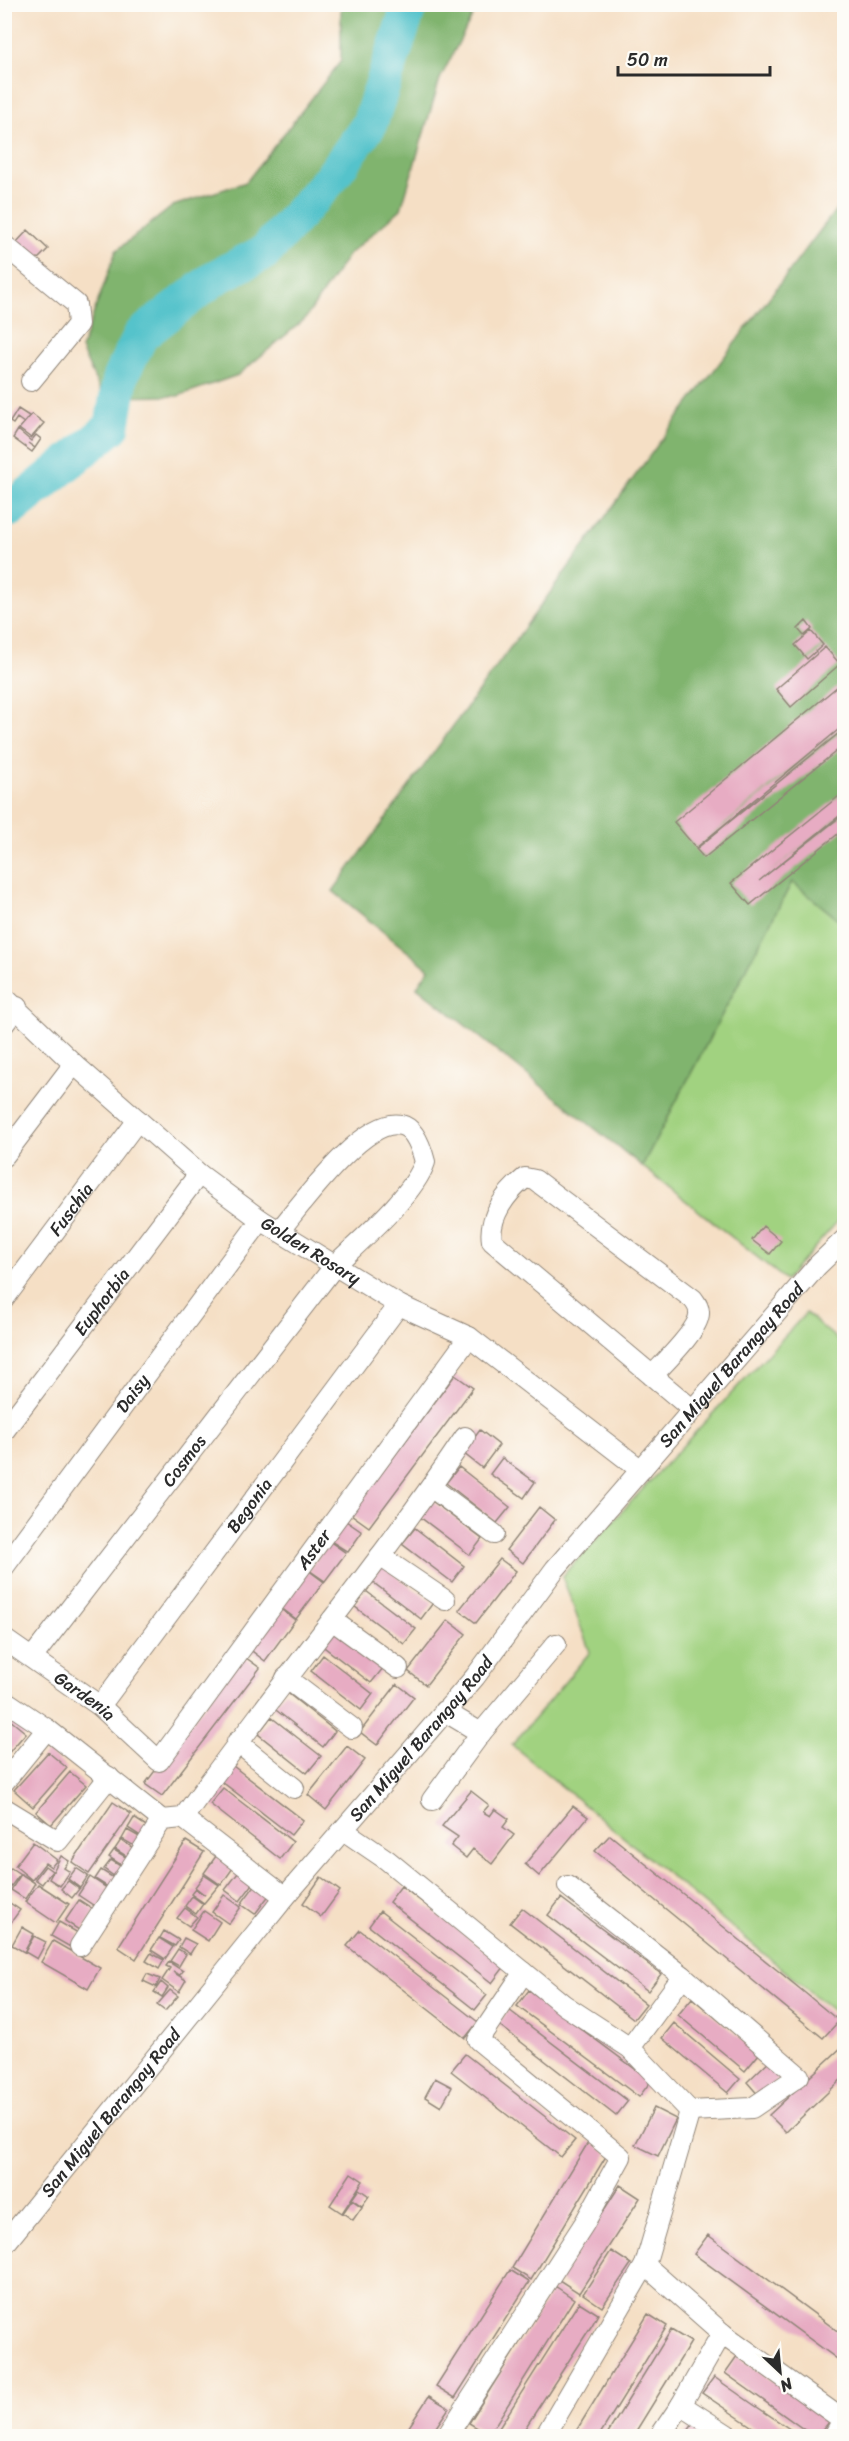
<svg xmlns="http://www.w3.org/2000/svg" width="849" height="2441" font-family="Sriracha,sans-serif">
<rect width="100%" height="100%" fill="#fdfcf7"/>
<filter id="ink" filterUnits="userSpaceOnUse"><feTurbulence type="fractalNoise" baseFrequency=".0167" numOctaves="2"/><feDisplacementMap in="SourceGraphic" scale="12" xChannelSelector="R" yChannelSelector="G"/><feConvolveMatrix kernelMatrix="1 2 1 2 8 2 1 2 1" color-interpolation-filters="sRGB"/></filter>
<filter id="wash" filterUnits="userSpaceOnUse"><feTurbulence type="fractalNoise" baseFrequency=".008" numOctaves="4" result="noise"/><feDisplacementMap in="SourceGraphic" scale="24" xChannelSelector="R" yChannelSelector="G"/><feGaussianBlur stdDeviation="1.35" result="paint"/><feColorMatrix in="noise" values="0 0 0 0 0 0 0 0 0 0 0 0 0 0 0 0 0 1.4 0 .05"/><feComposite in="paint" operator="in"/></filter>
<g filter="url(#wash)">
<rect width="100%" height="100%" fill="#f5dfc5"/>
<path fill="#a1d280" stroke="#667e56" stroke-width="1.5" d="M792,882L844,924V1214L786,1280L642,1166Z
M806,1313L844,1345V2020L512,1745L590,1652L562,1576Z"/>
<path fill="#80b46e" stroke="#56704c" stroke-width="1.5" d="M341,5H478L440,79L401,209L349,254L305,319L238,375L178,396L103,397L81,349L116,251L173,206L246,182L341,61Z
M844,199V924L792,882L642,1166L417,987L429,969L333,891L659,443Z"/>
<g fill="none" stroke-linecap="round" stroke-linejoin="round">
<path stroke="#55c3cb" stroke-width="36" d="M4,510L11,509L112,427L121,375L141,335L216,277L265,252L330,179L369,125L410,4"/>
</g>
<g id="blocks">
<path fill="#e7acc3" d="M28,230L48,249L35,262L15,244Z
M18,409L29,416L24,423L17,418L13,424L10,422Z
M32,414L44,423L31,438L19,429Z
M18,430L31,441L36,435L41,439L35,448L28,443L35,448L32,452L13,438Z
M806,621L812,629L804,636L798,629Z
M811,631L823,645L807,659L795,645Z
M825,647L840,664L791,707L776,689Z
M844,681V725L696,848L674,822Z
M844,729V745L704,858L696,849Z
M844,792V812L759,881L844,814V829L750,905L731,883Z
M763,1226L781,1241L770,1254L752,1240Z
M455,1375L473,1388L369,1527L351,1514Z
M480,1430L499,1445L482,1468L463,1453Z
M502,1458L535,1482L524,1498L490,1474Z
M459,1467L510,1507L497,1523L446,1483Z
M432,1501L482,1539L470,1555L420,1517Z
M539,1507L555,1520L523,1563L506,1550Z
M343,1519L362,1532L348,1552L329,1540Z
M415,1528L464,1566L452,1582L402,1544Z
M329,1541L346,1553L325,1581L309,1570Z
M500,1559L516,1571L476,1623L459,1610Z
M382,1565L433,1603L421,1619L370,1580Z
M308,1570L324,1582L296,1619L280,1607Z
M366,1591L416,1629L404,1644L354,1606Z
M278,1607L295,1620L265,1661L248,1648Z
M448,1620L466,1634L426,1685L408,1671Z
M333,1628L384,1667L371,1683L320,1644Z
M242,1655L260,1668L162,1796L145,1784Z
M323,1655L373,1694L361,1710L311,1671Z
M397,1684L414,1697L377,1745L360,1732Z
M285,1691L335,1731L323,1747L272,1707Z
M271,1717L321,1756L307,1773L258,1734Z
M9,1719L26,1733L4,1758V1724Z
M347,1746L365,1760L326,1810L308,1795Z
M48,1752L67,1768L33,1807L14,1790Z
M233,1766L303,1820L291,1835L221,1781Z
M70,1772L86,1785L51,1825L36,1812Z
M223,1788L293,1842L280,1859L210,1804Z
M471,1791L489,1805L483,1812L490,1816L495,1809L509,1819L503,1827L514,1835L492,1864L473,1849L466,1858L451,1846L458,1837L442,1826Z
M113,1802L131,1814L89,1874L72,1862Z
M573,1806L588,1817L539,1876L525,1864Z
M134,1818L151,1829L145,1839L128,1828Z
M127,1830L143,1839L138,1848L122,1839Z
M610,1835L782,1974L839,2021L823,2038L595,1851Z
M121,1840L136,1850L131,1859L115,1849Z
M186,1841L204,1852L136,1959L118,1947Z
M33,1842L57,1860L51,1867L45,1863L32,1880L15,1866Z
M114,1850L131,1860L126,1868L109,1857Z
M61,1856L69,1861L64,1868L70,1872L60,1886L49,1879Z
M216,1856L233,1868L221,1885L204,1873Z
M111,1860L125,1869L118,1879L104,1869Z
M45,1866L52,1871L42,1884L35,1879Z
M11,1868L20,1874L9,1889L4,1885V1877Z
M76,1868L88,1876L80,1888L68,1879Z
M101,1870L117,1880L111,1889L95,1879Z
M238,1873L253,1884L240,1901L225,1890Z
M21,1874L35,1883L25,1899L11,1890Z
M204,1875L219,1885L204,1903L191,1894L195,1889L205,1895L195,1887Z
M90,1877L111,1891L99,1909L78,1895Z
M321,1877L340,1891L321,1917L303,1903Z
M68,1881L79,1889L72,1898L61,1889Z
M38,1884L69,1904L56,1923L25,1902Z
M256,1884L270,1894L255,1914L241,1904Z
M401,1886L505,1966L492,1983L389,1902Z
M224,1895L241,1907L229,1924L212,1912Z
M192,1896L203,1904L196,1914L185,1906Z
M561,1898L661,1974L648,1991L548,1915Z
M4,1899L20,1910L4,1932Z
M79,1900L96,1911L82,1932L65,1921Z
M185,1908L197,1917L189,1926L177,1918Z
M522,1908L646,2004L634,2019L510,1923Z
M204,1911L220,1922L208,1941L191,1930Z
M380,1911L487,1995L475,2010L369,1926Z
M59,1922L80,1934L72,1948L51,1936Z
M22,1927L34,1934L24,1952L12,1945Z
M360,1930L478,2022L465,2038L347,1946Z
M164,1931L179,1940L175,1946L160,1938Z
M34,1936L46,1942L37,1959L25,1952Z
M159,1938L173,1947L165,1959L151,1950Z
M184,1938L196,1944L190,1954L179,1947Z
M53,1941L100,1968L88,1989L41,1962Z
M178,1949L186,1954L179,1966L170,1961Z
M151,1953L164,1960L159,1969L146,1961Z
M169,1962L183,1971L180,1975L173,1972L186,1980L179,1992L162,1980L170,1968L166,1966Z
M147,1974L160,1979L156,1987L143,1981Z
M161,1982L168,1988L162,1997L154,1992Z
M170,1990L178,1996L165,2011L157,2005Z
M529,1990L651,2081L639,2097L517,2006Z
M692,1998L759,2054L745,2071L678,2015Z
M509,2010L628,2101L616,2116L498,2024Z
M674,2023L740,2079L728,2093L662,2038Z
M844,2045V2077L786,2132L769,2115Z
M465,2054L575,2140L561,2157L451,2071Z
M772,2058L786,2072L760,2097L747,2082Z
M435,2078L452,2087L441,2107L425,2097Z
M654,2108L676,2119L658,2156L635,2145Z
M589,2141L608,2153L531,2280L512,2268Z
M351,2173L363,2181L342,2213L330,2205Z
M620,2185L640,2198L579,2293L559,2280Z
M359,2189L369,2196L362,2206L352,2199Z
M352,2200L362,2207L353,2220L343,2213Z
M708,2235L844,2336V2364L694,2254Z
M611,2251L631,2264L602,2307L583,2294Z
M510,2270L529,2282L455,2398L436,2386Z
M555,2286L574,2299L489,2435L469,2423Z
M579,2302L598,2314L592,2325L520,2436H494Z
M648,2314L667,2326L599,2436H573Z
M671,2330L691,2342L633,2436H606Z
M737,2356L829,2422L818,2436H813L725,2373Z
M714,2377L754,2405L800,2436H766L733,2414L702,2393Z
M429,2396L449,2408L430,2436H403Z
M694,2423L712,2436H684Z"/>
</g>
</g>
<g filter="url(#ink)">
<use href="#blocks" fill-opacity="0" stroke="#908578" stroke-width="1.5"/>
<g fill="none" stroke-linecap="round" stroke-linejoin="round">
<defs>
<g id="street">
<path d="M4,245L76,304L78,324L31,381"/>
<path id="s1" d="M4,997L74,1064L199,1174L261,1220L399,1305L469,1337L641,1470"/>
<path d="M4,1024L17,1007"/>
<path d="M4,1156L74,1064"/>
<path id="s2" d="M4,1299L138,1120"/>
<path d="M652,1376C663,1364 701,1328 699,1312C699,1307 696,1303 693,1299L535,1180L525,1178C506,1193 488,1217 492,1241L693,1410"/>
<path id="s3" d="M4,1431L199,1174"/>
<path d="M431,1487L494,1534"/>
<path d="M380,1556L445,1600"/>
<path id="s4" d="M4,1567L261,1220"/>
<path d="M332,1620L398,1668"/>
<path id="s5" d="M4,1639L100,1706L159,1761L469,1337"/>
<path id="s6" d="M32,1658L336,1264C362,1239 414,1195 425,1162C422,1150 415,1128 401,1125C365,1116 300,1206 279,1231"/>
<path d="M286,1678L352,1728"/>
<path d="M4,1700L47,1729L162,1820"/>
<path id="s7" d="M100,1706L399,1305"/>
<path d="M481,1733L556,1644"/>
<path d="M237,1742L294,1788"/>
<path d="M4,1782L47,1729"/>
<path d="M432,1800L481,1733L444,1711"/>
<path d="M4,1808L58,1841L109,1777"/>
<path d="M183,1818L285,1897"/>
<path d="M343,1830L387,1860L564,2005L630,2048L690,2111L752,2108L799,2076L683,1976L568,1886"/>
<path d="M80,1946L162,1820L183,1818C275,1689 377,1568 465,1437"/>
<path d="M630,2048L683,1976"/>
<path id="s8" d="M4,2245L285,1897L475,1677L555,1569L817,1266L844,1240"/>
<path d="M645,2265L722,2333"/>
<path d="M681,2405L729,2436"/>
<path d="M447,2436L584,2224L621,2157L478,2040L524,1972"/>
<path d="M545,2436L645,2265L690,2111"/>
<path d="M660,2436L681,2405L722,2333L843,2420L834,2436"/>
</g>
</defs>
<use href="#street" stroke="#908578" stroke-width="22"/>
<use href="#street" stroke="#fff" stroke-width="20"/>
</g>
</g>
<g text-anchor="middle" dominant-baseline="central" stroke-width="4.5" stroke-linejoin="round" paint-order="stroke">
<g font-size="18" fill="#2b2b2b" stroke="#fdfcf7">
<text stroke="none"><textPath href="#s2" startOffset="112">Fuschia</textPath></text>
<text stroke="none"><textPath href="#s1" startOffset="399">Golden Rosary</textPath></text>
<text stroke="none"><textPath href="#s3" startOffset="162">Euphorbia</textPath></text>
<text stroke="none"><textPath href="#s8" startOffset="1142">San Miguel Barangay Road</textPath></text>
<text stroke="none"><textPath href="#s4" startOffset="216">Daisy</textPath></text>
<text stroke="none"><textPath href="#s6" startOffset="249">Cosmos</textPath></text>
<text stroke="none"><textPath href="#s7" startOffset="250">Begonia</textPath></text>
<text stroke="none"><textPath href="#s5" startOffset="460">Aster</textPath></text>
<text stroke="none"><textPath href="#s5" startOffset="99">Gardenia</textPath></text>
<text stroke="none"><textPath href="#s8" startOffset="656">San Miguel Barangay Road</textPath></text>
<text stroke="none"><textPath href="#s8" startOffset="170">San Miguel Barangay Road</textPath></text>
</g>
</g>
<rect width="849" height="2441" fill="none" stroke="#fdfcf7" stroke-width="24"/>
<g transform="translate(780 2372) rotate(154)" stroke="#fdfcf7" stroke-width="4.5" paint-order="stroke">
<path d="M0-4.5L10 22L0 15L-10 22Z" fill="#2b2b2b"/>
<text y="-9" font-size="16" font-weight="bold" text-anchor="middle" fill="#2b2b2b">N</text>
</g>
<path d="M618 66v9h152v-9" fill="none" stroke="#2b2b2b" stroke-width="3"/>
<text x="627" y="66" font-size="18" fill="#2b2b2b" stroke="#fdfcf7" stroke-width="4.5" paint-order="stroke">50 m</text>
</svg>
